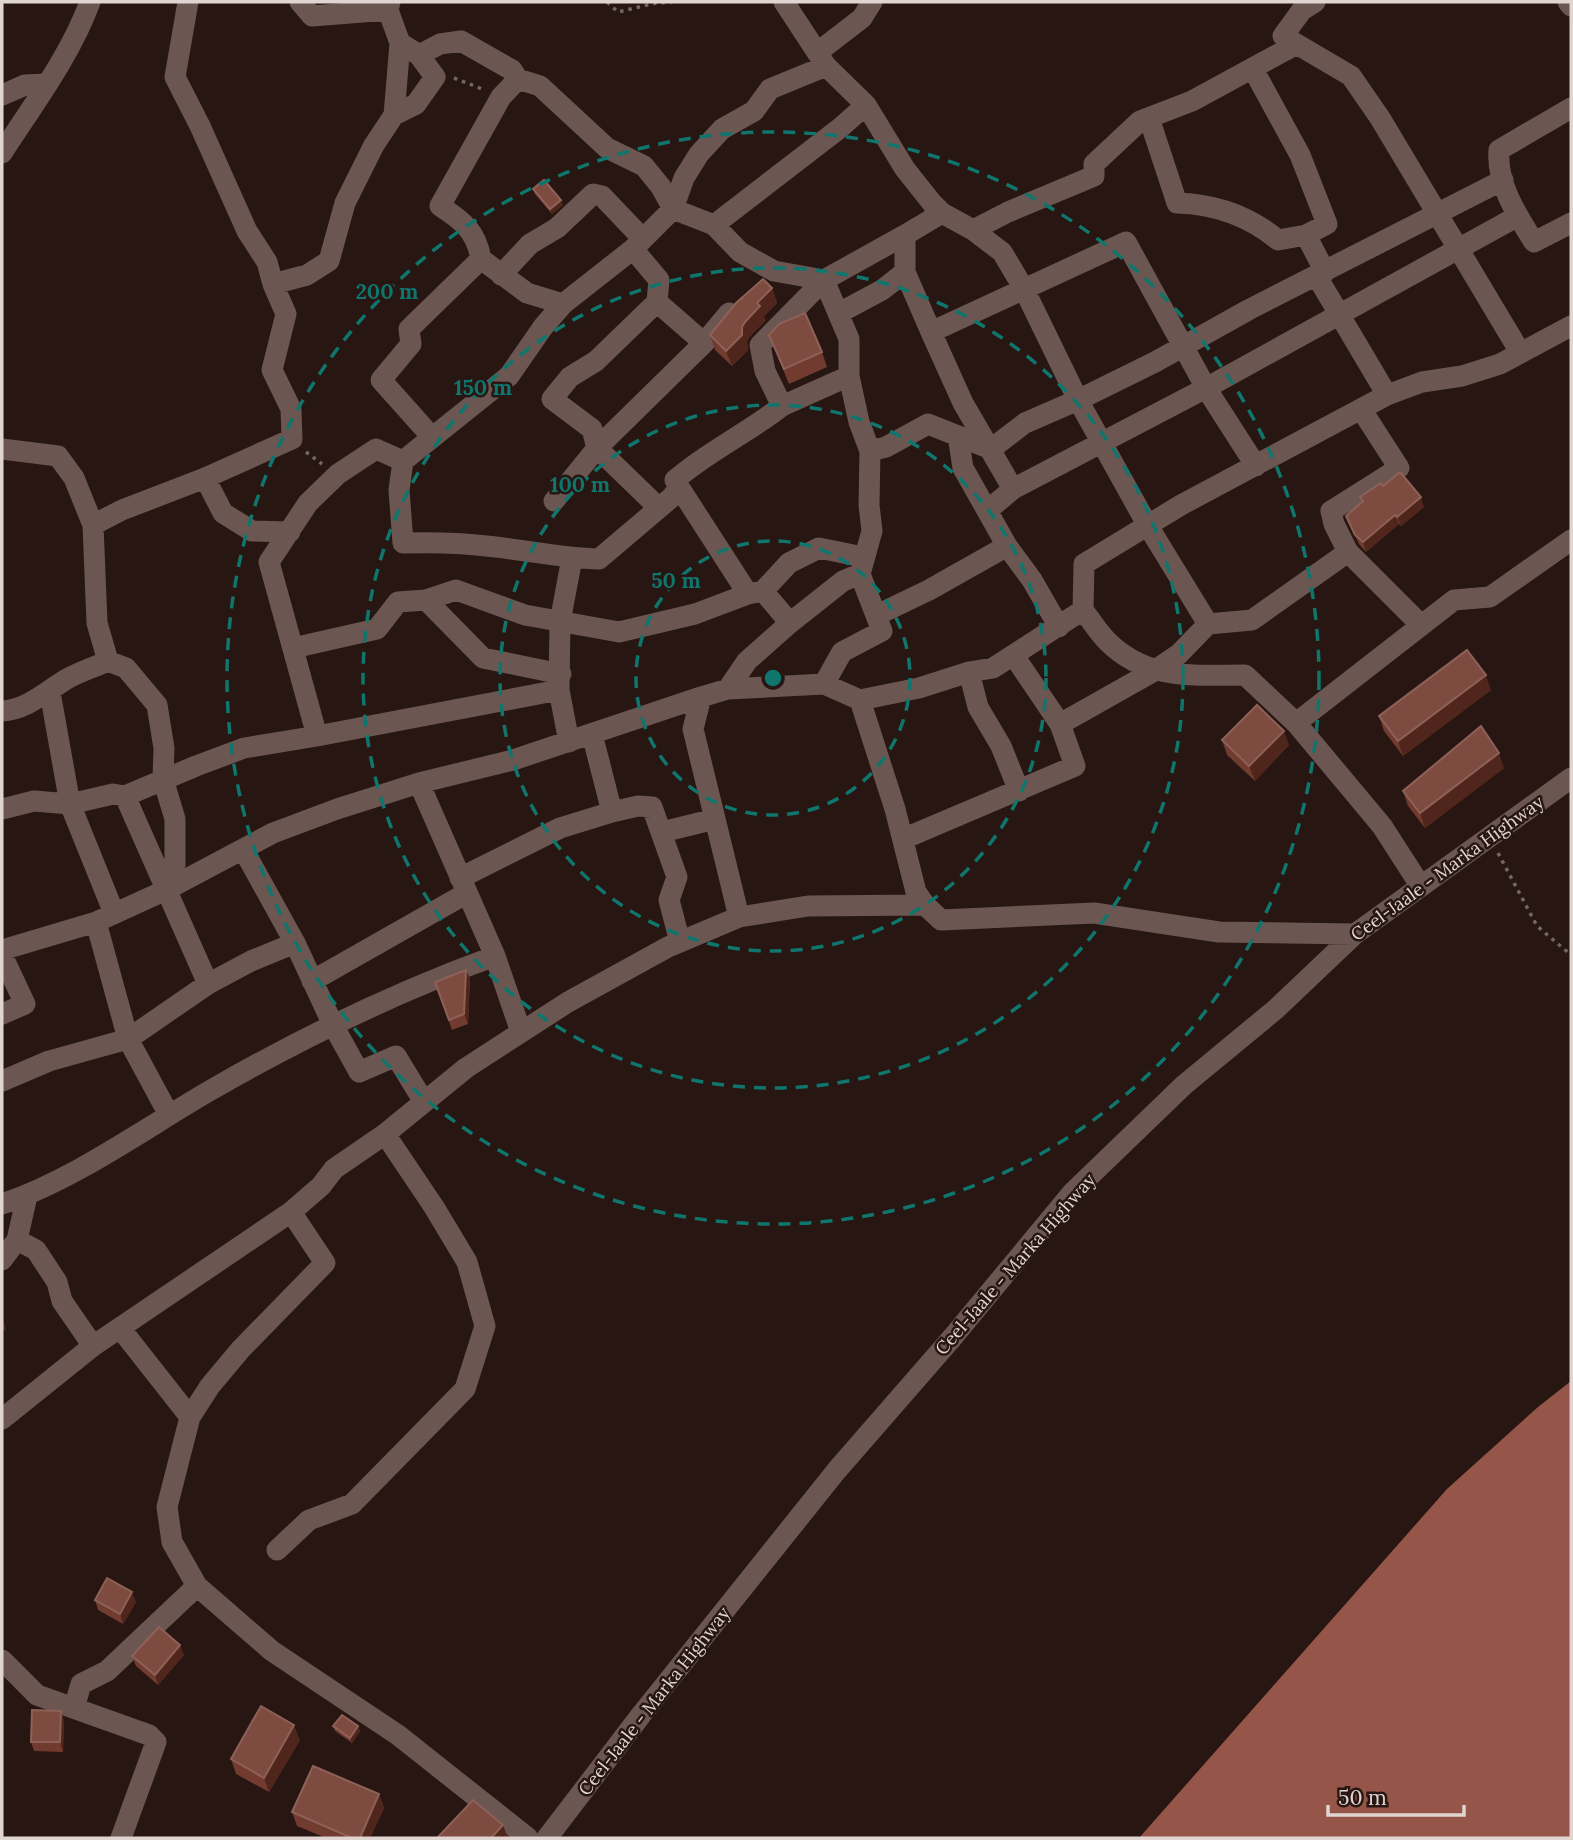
<svg xmlns="http://www.w3.org/2000/svg" width="1573" height="1840" font-family="Lora,serif">
<rect width="100%" height="100%" fill="#271612"/>
<path fill="#955548" d="M1571,1381V1838H1139L1447,1489L1538,1407Z"/>
<g fill="none" stroke-linecap="round" stroke-linejoin="round">
<path stroke="#766763" stroke-width="3.5" stroke-dasharray="3.5 5" stroke-linecap="butt" d="M607,2L618,12L656,3L672,2
M454,78L482,89
M306,452L322,464
M1498,853L1537,926L1571,955"/>
<path stroke="#6b5651" stroke-width="21" d="M300,2L312,16L388,10
M390,2L388,10L400,43L394,115
M784,2L826,66L866,105L905,169L932,203L942,213L973,230L1002,252L1024,289L1078,400L1148,526L1208,624
M1315,2L1302,10L1283,36L1351,76L1380,118L1520,352
M1568,2L1571,6
M818,52L862,18L872,2
M419,55L440,44L461,41L512,70L518,79L540,86L607,148L644,166L661,187L673,209L714,225L740,252L774,271L824,280L849,339V376L859,422L870,451L869,505L872,531L860,574L843,581L790,623L747,661L728,689
M1253,69L1300,155L1327,224L1306,235
M2,95L25,85L46,84
M1571,108L1499,150C1496,183 1517,215 1534,242L1571,223
M1149,118L1177,203C1214,204 1249,216 1278,240L1306,235L1325,272
M2,153C33,105 70,56 90,2
M942,213L905,235V272L931,332L963,403L1013,489
M714,225L840,128L866,105
M973,230L1008,212L1094,176V164L1140,121L1192,101L1297,44
M633,249L659,280L657,302L704,343
M481,259L527,293L563,304L633,249L673,209L684,178L699,154L722,129L754,111L770,89L826,66
M501,275L530,244L557,228L593,194L602,196L643,239
M1316,275L1387,395
M273,284L307,275L329,261L345,203L374,145L394,115L416,104L435,77L419,55L400,43
M657,302L596,361L570,377L552,399L592,429L597,448L659,508
M839,313L882,290L905,272
M931,332L1126,242L1206,388L1256,466
M782,406L849,376
M431,436L381,380L411,344L409,329L481,259C476,231 463,221 440,206L501,97L518,79
M958,436L963,468L1007,546L1032,580L1059,627
M2,449L58,456L74,478L93,525L97,623L108,661L126,668L157,705L164,748L163,779L175,819V865L166,890
M870,451L886,447L928,424L991,449L1025,423L1078,400L1155,362L1250,309L1503,180
M403,461L399,490L403,543C434,542 465,543 496,547C530,551 564,558 599,559L672,497L679,487L675,480C708,451 748,433 782,406L765,371L760,345L824,280L905,235
M205,478L223,513L252,531L290,532
M679,487L748,594
M554,501L597,448L704,343L729,313
M988,510L1013,489L1206,388L1518,216
M93,525L122,510L205,478L292,439L291,409L272,370L286,314L273,284L267,262L247,231L200,126L175,77L188,2
M1348,552L1334,524L1331,511L1399,468L1361,409
M763,591L790,623
M426,600L483,658L561,674
M1083,610C1091,620 1098,632 1107,641C1147,681 1193,675 1245,675L1296,723L1382,826L1420,885
M877,615L929,590L1007,546
M293,648L377,629L398,602L426,600L456,590L525,615L619,632L695,614L748,594L763,591L789,563L819,548L863,557
M969,672L978,707L1001,746L1019,791
M824,684L842,652L882,631L860,574
M50,692L70,804L114,913
M701,697L693,729L739,917
M860,700L895,809L916,892L925,905
M2,711C25,710 43,694 62,682C75,673 93,668 108,661
M1296,723L1454,600L1490,597L1571,540
M1060,724L1154,671L1179,654L1208,624L1252,620L1348,552L1421,625
M592,734L612,812L638,806L652,807L677,877L669,900L680,942
M317,736L269,562L308,503L338,474L376,449L403,461L509,376L543,327L563,304
M569,742L559,690L560,622L572,558
M419,783L495,956L521,1032
M125,796L208,984
M2,809L34,801L70,804L113,794L125,796L196,766L244,748L317,736L559,690
M662,832L715,819
M903,839L1075,766L1060,724L1014,656
M243,849L295,943L333,1025L359,1072L396,1056L424,1102
M460,878L560,828L612,812
M96,922L128,1039L169,1115
M2,950L96,922L166,890L273,833L337,809L419,783L513,760L701,697L728,689L824,684L860,700L919,688L969,672L993,668L1083,610L1084,564L1181,505L1387,395L1422,382L1462,376L1500,364L1571,326
M2,955L25,1004L2,1014
M312,981L467,893
M2,1081L49,1061L128,1039L208,984L251,961L295,943
M2,1204C74,1180 145,1128 211,1090C303,1037 396,992 495,956
M291,1212L325,1263L241,1349L210,1386L190,1417L167,1507L172,1542L197,1586L272,1651L398,1735L528,1838
M17,1240L36,1250L57,1282L62,1301L93,1346
M2,1260L17,1240L27,1196
M120,1328L190,1417
M2,1419L93,1346L291,1212L321,1186L334,1169L385,1134L466,1068L568,1002L668,947L739,917L808,906L925,905L941,920L1094,913L1219,932L1355,934
M277,1550L309,1520L352,1504L465,1389L485,1326L467,1262L434,1207L385,1134
M2,1660L37,1695L149,1735L156,1742L121,1838
M74,1708L81,1684L107,1671L197,1586
M547,1838L641,1715L837,1470L952,1338L1073,1192L1184,1085L1276,1009L1355,934L1571,778"/>
</g>
<path fill="#723b2f" d="M533,189L563,205L552,214L535,194Z
M772,288L777,303L764,316L765,321L750,336L747,342L748,350L732,366L715,350L710,335Z
M769,335L822,352L827,367L789,384Z
M1383,486L1424,507L1401,526L1399,524L1366,552L1359,544L1346,516L1362,502L1360,497Z
M1491,690L1403,756L1384,731L1379,716Z
M1222,740L1289,745L1255,781L1227,755Z
M1504,768L1425,828L1408,806L1403,791Z
M466,970L470,979L468,1024L452,1030L435,982Z
M95,1600L136,1602L123,1624L98,1610Z
M184,1655L158,1685L136,1666L132,1656Z
M61,1711L64,1721L63,1752L34,1751L31,1742Z
M333,1726H358L360,1731L352,1743L335,1731Z
M300,1740L269,1792L236,1774L231,1759Z
M379,1794L384,1808L370,1838H326L297,1826L292,1812Z"/>
<path fill="#4f251c" d="M561,200L563,205L552,214L550,209Z
M772,288L777,303L764,316L765,321L750,336L747,342L748,350L732,366L726,351L757,303Z
M1421,497L1424,507L1401,526L1397,517Z
M1395,515L1399,524L1366,552L1363,542Z
M1486,675L1491,690L1403,756L1398,741Z
M1284,731L1289,745L1255,781L1249,766Z
M1499,753L1504,768L1425,828L1420,813Z
M466,970L470,979L468,1024L464,1014Z
M3,1319L6,1329L2,1332V1320Z
M132,1592L136,1602L123,1624L120,1614Z
M180,1645L184,1655L158,1685L155,1675Z
M61,1711L64,1721L63,1752L60,1742Z
M294,1725L300,1740L269,1792L264,1778Z
M358,1726L360,1731L352,1743L350,1738Z
M379,1794L384,1808L370,1838H360Z
M503,1825L508,1838H491Z"/>
<path fill="#7e4b41" stroke="#8e6158" stroke-width="2" d="M544,180L561,200L550,209L533,189Z
M763,279L772,288L757,303L760,306L745,322L742,327V335L726,351L710,335L736,303Z
M805,313L822,352L784,369L769,335L779,324Z
M1400,472L1421,497L1397,517L1395,515L1363,542L1355,535L1346,516L1363,501L1360,497L1381,483L1383,486Z
M1467,650L1486,675L1398,741L1379,716Z
M1257,705L1284,731L1249,766L1222,740Z
M1481,726L1499,753L1420,813L1403,791Z
M466,970L464,1014L449,1020L435,982Z
M107,1578L132,1592L120,1614L95,1600Z
M159,1627L180,1645L155,1675L132,1656Z
M261,1706L294,1725L264,1778L231,1759Z
M32,1710L61,1711L60,1742H31Z
M342,1715L358,1726L350,1738L333,1726Z
M313,1766L379,1794L360,1838H352L292,1812Z
M473,1800L503,1825L491,1838H437Z"/>
<g fill="none" stroke="#0f766e" stroke-width="3.5" stroke-dasharray="12 9">
<circle cx="773" cy="678" r="137"/>
<circle cx="773" cy="678" r="273"/>
<circle cx="773" cy="678" r="410"/>
<circle cx="773" cy="678" r="546"/>
</g>
<g text-anchor="middle" dominant-baseline="central" stroke-width="5" stroke-linejoin="round" paint-order="stroke">
<g font-size="18" fill="#e1d5d2" stroke="#271612">
<text transform="translate(1447 868) rotate(-36)">Ceel-Jaale - Marka Highway</text>
<text transform="translate(1015 1264) rotate(-49)">Ceel-Jaale - Marka Highway</text>
<text transform="translate(654 1701) rotate(-52)">Ceel-Jaale - Marka Highway</text>
</g>
</g>
<circle cx="773" cy="678" r="10" fill="#0f766e" stroke="#271612" stroke-width="3.5"/>
<g font-size="21" text-anchor="middle" font-weight="bold" fill="#0f766e" stroke="#271612" stroke-width="5" stroke-linejoin="round" paint-order="stroke">
<text x="387" y="299">200 m</text>
<text x="483" y="395">150 m</text>
<text x="580" y="492">100 m</text>
<text x="676" y="588">50 m</text>
</g>
<rect width="1573" height="1840" fill="none" stroke="#e1d5d2" stroke-width="7"/>
<path d="M1328 1805v10h136v-10" fill="none" stroke="#e1d5d2" stroke-width="3.5"/>
<text x="1338" y="1805" font-size="21" fill="#e1d5d2" stroke="#271612" stroke-width="5" paint-order="stroke">50 m</text>
</svg>
